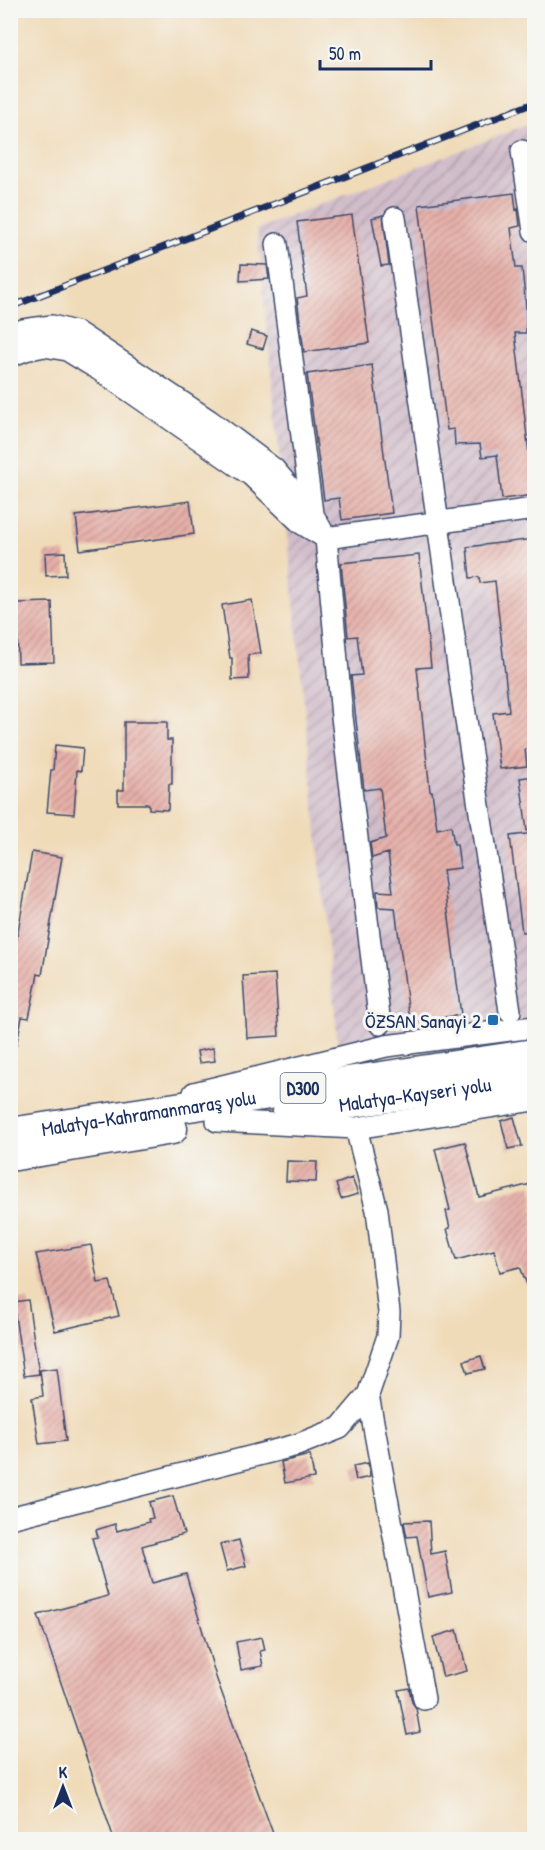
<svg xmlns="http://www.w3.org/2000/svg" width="545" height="1850" font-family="'Patrick Hand',sans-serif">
<defs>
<pattern id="industrial-furrows" width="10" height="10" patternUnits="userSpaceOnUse" patternTransform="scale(1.5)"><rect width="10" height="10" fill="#d1bdca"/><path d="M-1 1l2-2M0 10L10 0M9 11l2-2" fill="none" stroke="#a99aa7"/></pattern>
<pattern id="building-hatch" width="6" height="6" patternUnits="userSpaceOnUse" patternTransform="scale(1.5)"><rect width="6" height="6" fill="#e7b0a9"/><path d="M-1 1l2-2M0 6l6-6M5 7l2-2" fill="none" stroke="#ba908d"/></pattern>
</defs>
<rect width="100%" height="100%" fill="#f6f6f2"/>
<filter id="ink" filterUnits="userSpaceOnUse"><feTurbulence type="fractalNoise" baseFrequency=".0167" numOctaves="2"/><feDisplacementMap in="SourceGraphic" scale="12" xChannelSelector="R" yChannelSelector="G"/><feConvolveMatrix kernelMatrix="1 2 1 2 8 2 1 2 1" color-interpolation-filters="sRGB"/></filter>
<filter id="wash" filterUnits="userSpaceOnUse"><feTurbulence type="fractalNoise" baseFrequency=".008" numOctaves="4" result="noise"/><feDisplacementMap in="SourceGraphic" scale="24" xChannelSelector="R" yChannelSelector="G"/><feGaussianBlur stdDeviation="1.35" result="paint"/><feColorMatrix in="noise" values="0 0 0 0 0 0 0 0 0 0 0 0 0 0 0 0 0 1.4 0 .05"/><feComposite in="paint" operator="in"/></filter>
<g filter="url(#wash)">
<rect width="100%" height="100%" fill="#f0dbb9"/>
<path fill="url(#industrial-furrows)" d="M534,122V1018L338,1045L257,229Z"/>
<g id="blocks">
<path fill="url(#building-hatch)" d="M514,193L516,210L518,209L520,226L511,228L516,268H522L526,307V333H515L529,454H534V495L502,499L497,455L482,457L480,444L455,445L454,429L447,430L419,205Z
M352,215L369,343L304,352L297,298L307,296L297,222Z
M383,215L389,265L381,266L372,218Z
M241,264L267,265L269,279L240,281Z
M251,331L267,336L263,349L247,344Z
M372,365L392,513L342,520L339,498L324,500L307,374Z
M190,501L194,534L80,550L76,516Z
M534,539V748L525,749L527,766L500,769L493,713L509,711L495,581L480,583L479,577L470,578L467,547Z
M65,552L66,575L46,576L45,553Z
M419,555L431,667L417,668L430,791H432L437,829L451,826L454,844H457L460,868L443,870L461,1015L410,1022L395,908L378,907L377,891L393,892L388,853L372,858L370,843L386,838L380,788L364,790L351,676L362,675L357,636L348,637L341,563Z
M252,600L261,653L248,655L249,679L232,680V658H230L222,605Z
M52,602L54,662L18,663L17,622H10V605H16V603Z
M124,722H167V740H172V784H169L168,810L149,809V804H118V790H124Z
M55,745L83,748L81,771L77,770L74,814L47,812L51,770H53Z
M534,776V830L527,831L520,778Z
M534,833V931L522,932L510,836Z
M32,852L62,857L42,975L38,974L29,1018L22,1017L16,1046H10V977Z
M275,974L279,1036L247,1038L243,976Z
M213,1048L215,1061L199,1063L197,1051Z
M514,1117L522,1146L508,1149L501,1121Z
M465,1142L479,1197L531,1184L534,1197V1302L520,1267L500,1272L494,1250L456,1260L447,1229L450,1228L446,1211L450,1210L435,1149Z
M287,1161L317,1162L316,1182L286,1181Z
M352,1178L358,1194L341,1199L336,1184Z
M91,1245L98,1283L110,1281L119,1316L55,1331L36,1254Z
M28,1300L39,1374L24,1376L13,1302Z
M481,1356L485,1369L468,1373L464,1361Z
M57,1368L66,1441L39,1444L32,1398L43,1396L40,1370Z
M310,1455L314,1478L285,1483L281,1462Z
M368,1463L370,1477L356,1480L353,1466Z
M173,1496L184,1534L142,1546L152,1583L186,1574L216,1677L275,1839H114L38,1615L108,1596L92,1538L98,1537L96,1530L115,1524L117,1531L149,1522L148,1519L153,1518L149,1502Z
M429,1521L431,1554L445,1551L452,1592L428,1597L417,1536L407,1537L404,1522Z
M239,1540L246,1566L227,1571L220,1545Z
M457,1630L467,1671L443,1677L433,1637Z
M262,1637L265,1650L260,1651L263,1666L241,1670L236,1642Z
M409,1688L412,1702L416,1708L420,1732L407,1735L398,1690Z"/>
</g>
</g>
<g filter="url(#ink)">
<use href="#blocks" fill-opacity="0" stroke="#3b496c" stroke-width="1.5"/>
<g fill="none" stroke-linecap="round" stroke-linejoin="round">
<defs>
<path id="minor" d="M522,151L534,231
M395,218L461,687L510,1011
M277,244L312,513L326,538L342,717L380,1024
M10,335L23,330L52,326L78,333L210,421L274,469L312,513
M10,356L25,350L44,346L67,350L98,369L251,475L301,523L326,538L534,509
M194,1093L386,1046L534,1027
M217,1121L356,1128L534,1100
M368,1395L424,1699
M10,1518L297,1445L340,1428L368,1395L388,1336L389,1312L377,1210L356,1128"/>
<g id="highway">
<path id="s1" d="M288,1111L534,1077"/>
<path id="s2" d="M10,1133L534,1054"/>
<path d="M10,1156L172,1129"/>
</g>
</defs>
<use href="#minor" stroke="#3b496c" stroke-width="24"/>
<use href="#highway" stroke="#3b496c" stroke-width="33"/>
<use href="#minor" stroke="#fff" stroke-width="21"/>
<use href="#highway" stroke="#fff" stroke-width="30"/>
<defs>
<path id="rail" d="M10,307L534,103"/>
</defs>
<use href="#rail" stroke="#1b2f5e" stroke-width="7"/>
<use href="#rail" stroke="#f6f6f2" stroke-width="4.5" stroke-dasharray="14" stroke-linecap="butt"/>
</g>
</g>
<rect fill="#1f6fb2" stroke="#f6f6f2" stroke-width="2" x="487" y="1014" width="12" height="12" rx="3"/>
<g text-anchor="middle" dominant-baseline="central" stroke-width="6" stroke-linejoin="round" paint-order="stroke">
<rect fill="#f6f6f2" stroke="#5d6b8a" stroke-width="1.5" x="280.5" y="1073" width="45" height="30" rx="4.5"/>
<g font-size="18" font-weight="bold" fill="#1b2f5e">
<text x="303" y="1088">D300</text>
</g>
<g font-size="20" fill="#1b2f5e" stroke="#f6f6f2" text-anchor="end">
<text x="481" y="1020">ÖZSAN Sanayi 2</text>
</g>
<g font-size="20" fill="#1b2f5e" stroke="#f6f6f2">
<text stroke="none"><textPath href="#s1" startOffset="128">Malatya-Kayseri yolu</textPath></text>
<text stroke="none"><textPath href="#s2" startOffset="140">Malatya-Kahramanmaraş yolu</textPath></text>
</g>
</g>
<rect width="545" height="1850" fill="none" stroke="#f6f6f2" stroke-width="36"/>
<g transform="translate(63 1787)" stroke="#f6f6f2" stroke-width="4.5" paint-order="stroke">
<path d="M0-4.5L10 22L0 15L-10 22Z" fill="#1b2f5e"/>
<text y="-9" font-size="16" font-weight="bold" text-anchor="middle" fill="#1b2f5e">K</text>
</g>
<path d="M320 60v9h111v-9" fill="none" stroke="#1b2f5e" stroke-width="3"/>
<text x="329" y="60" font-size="18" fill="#1b2f5e" stroke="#f6f6f2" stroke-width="4.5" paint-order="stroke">50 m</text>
</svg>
